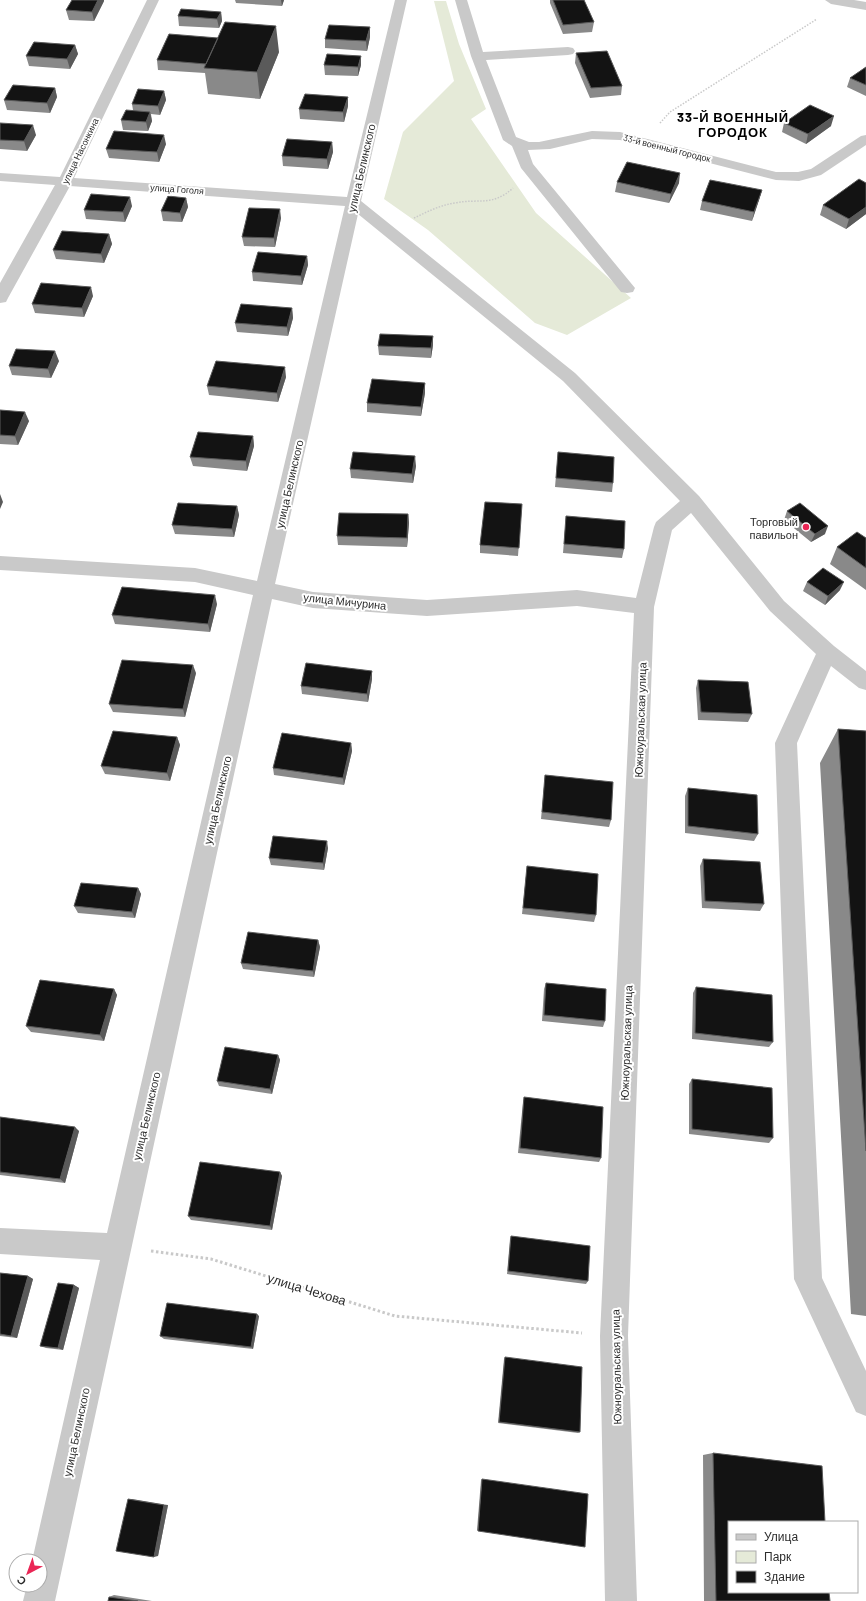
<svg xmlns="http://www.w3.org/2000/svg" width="866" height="1601" font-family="Barlow,sans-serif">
<rect width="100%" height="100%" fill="#fff"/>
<path fill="#e5ead8" d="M434,1H446L459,44L486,109L471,119L536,213L631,298L567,335L535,323L428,230L384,199L403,132L454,81Z"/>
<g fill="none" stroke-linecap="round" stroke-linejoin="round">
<path stroke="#c9c9c9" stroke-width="1.5" stroke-dasharray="1.5 1.5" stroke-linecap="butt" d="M660,123L670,112L817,19
M414,218C427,212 440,205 455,203C479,198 492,207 513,188"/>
<path stroke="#c9c9c9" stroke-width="3" stroke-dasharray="2.5 2.5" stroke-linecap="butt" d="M151,1251L211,1259L395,1316L582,1333"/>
<path fill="#c9c9c9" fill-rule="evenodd" d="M147,0H159L74,178L347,197L395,0H407L361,201L575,373L699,496L784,601L834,646L866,671V690L859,688L831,666L797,743L822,1278L866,1371V1416L856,1412L794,1279L775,743L816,654L770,611L691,513L672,530L654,607L628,1336L637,1601H605L600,1336L634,613L577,606L427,616L313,608L272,599L55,1601H23L27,1585H40V1561H32L100,1260L0,1254V1228L107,1233L253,595L195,582L0,570V556L195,568L257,581L345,206L70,186L8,298L6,302L0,303V283L55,185L0,181V173L60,177ZM358,214L563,381L680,501L656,522L654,527L636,598L577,590L427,600L313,592L275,584Z
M455,0H467L483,52L568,47L573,48L575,51L573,54L568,55L486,60L516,137L529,142H539L592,131L620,132L776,172H798L811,169L861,136L866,135V145L821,175L799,181L776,180L620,140L592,139L550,149L528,150L533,164L635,288L633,292L627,293L621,292L521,168L512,146L503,140L471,56Z
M825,0H854L866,2V10L831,4Z"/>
</g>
<path fill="#898989" d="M235,0H284L282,6L236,3Z
M550,0H584L594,22L592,32L563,34L550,3Z
M104,1L94,21L69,20L66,10Z
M221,12L222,21L219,28L179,26L178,16Z
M370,37L367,51L325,48V39Z
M75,45L78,54L70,69L29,66L26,56Z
M279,52L260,99L208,94L205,73L158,70L157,60Z
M576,53L622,86L621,95L590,98L575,63Z
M324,65H361L358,76L325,75Z
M866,67V96L847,87L850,78Z
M55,88L57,97L50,113L7,110L4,100Z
M164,91L166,100L160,115L151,114L152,121L148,131L123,130L121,120L133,110L132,104Z
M348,97V106L344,122L300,119L299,109Z
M0,123L36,135L27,151L0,149Z
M784,123L831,126L806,144L782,132Z
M332,142L333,152L328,169L283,166L282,156Z
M166,144L159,162L109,158L106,149Z
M617,182L679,183L669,203L615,192Z
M866,183V214L846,229L820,215L823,205Z
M762,190L759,200L752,221L700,210L702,201Z
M186,198L188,207L182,222L163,221L161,211Z
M132,206L125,222L86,219L84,210Z
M281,218L275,247L244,246L242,237Z
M109,234L112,244L104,263L56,259L53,250Z
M307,256L308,265L302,285L253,281L252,272Z
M93,296L84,317L35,313L32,304Z
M292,308L293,318L288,336L237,332L235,323Z
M433,345L431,358L379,355L378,346Z
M59,361L51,378L12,375L9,366Z
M286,377L278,402L209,395L207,386Z
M425,393L421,416L367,412V403Z
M0,410L29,421L18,445L0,444Z
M253,436L254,446L247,471L193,466L190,457Z
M558,452L613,483L612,492L555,487Z
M416,466L413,483L351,478L350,469Z
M522,504L518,556L480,553V545Z
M237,506L239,515L234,537L175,534L172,525Z
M787,511L825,534L811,542L784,520Z
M408,514L409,523L407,547L338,545L337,536Z
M566,516L624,549L622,558L563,553Z
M866,538V590L830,564L837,547Z
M807,582L840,590L825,605L803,591Z
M217,604L210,632L115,624L112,615Z
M372,671V679L368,702L302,694L301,686Z
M196,673L185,717L113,712L109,704Z
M698,680L752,714L748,722L698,720L696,688Z
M838,729L866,731V1316L851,1314L820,763Z
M177,737L180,745L170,781L105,774L101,766Z
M351,743L352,751L344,785L274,775L273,768Z
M545,775L611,820L609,827L541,819Z
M688,788L758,834L754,841L685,833V796Z
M328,848L324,870L271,865L269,858Z
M703,859L764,904L760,911L702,908L700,866Z
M527,866L596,915L594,922L522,914Z
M138,888L141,894L135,918L78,913L74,906Z
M318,940L320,947L314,977L243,969L241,963Z
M546,983L605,1021L603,1027L542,1021L544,989Z
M696,987L773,1042L769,1047L692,1039L693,993Z
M114,989L117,995L104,1041L31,1032L26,1026Z
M278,1055L280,1060L272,1094L219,1086L217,1081Z
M692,1079L773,1138L769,1143L689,1134V1084Z
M524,1097L601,1158L599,1162L518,1153L523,1102Z
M0,1117L79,1131L65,1183L0,1175Z
M280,1172L282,1176L272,1230L191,1220L188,1216Z
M511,1236L588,1281L586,1284L507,1274L510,1239Z
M0,1273L28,1276L33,1279L17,1338L0,1336Z
M74,1285L79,1288L63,1350L46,1348L40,1346Z
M259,1316L253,1349L164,1339L160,1336Z
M505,1357L580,1432L578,1433L498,1423L504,1359Z
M713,1453L830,1601H704L703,1455Z
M482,1479L478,1531L477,1530L481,1480Z
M128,1499H132L168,1505L158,1556Z
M114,1595L152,1601H108L109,1597Z"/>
<path fill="#5a5a5a" d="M98,0H104V1L94,21L92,12Z
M281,0H284L282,6Z
M221,12L222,21L219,28L217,19Z
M276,26L279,52L260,99L257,72Z
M370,27V37L367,51L366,41Z
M75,45L78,54L70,69L67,59Z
M361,56V65L358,76V67Z
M55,88L57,97L50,113L47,103Z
M164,91L166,100L160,115L158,106Z
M348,97V106L344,122L343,112Z
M150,112L152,121L148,131L146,122Z
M834,116L831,126L806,144L808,134Z
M33,125L36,135L27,151L24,141Z
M164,135L166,144L159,162L157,152Z
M332,142L333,152L328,169L327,159Z
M680,173L679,183L669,203L671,194Z
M762,190L759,200L752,221L754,212Z
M130,197L132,206L125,222L123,212Z
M186,198L188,207L182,222L180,213Z
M866,207V214L846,229L849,219Z
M280,209L281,218L275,247L274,238Z
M109,234L112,244L104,263L101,254Z
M307,256L308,265L302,285L301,276Z
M91,287L93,296L84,317L82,308Z
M292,308L293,318L288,336L287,327Z
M433,336V345L431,358V348Z
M55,351L59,361L51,378L48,369Z
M285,367L286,377L278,402L277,393Z
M425,383V393L421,416V407Z
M25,412L29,421L18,445L15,436Z
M253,436L254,446L247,471L246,461Z
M415,456L416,466L413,483L412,474Z
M0,494L3,502L0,509Z
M237,506L239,515L234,537L232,529Z
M408,514L409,523L407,547V538Z
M828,526L825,534L811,542L815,534Z
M844,582L840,590L825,605L828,596Z
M215,595L217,604L210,632L208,624Z
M193,665L196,673L185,717L183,709Z
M372,671V679L368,702L367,694Z
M177,737L180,745L170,781L167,773Z
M351,743L352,751L344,785L343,778Z
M327,841L328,848L324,870L323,863Z
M138,888L141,894L135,918L132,912Z
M318,940L320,947L314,977L313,971Z
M114,989L117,995L104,1041L100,1035Z
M278,1055L280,1060L272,1094L270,1089Z
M75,1127L79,1131L65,1183L60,1179Z
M280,1172L282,1176L272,1230L270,1226Z
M28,1276L33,1279L17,1338L11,1336Z
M74,1285L79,1288L63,1350L58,1348Z
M257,1314L259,1316L253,1349L251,1347Z
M164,1505H168L158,1556L154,1557Z"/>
<path fill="#131313" stroke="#5a5a5a" d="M72,0H98L92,12L66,10Z
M553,0H584L594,22L563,25Z
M181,9L221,12L217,19L178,16Z
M225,22L276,26L257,72L204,68Z
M329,25L370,27L366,41L325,39Z
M169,34L218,38L206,64L157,60Z
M34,42L75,45L67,59L26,56Z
M607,51L622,86L591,88L576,53Z
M327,54L361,56L358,67L324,65Z
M866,67V85L850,78Z
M13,85L55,88L47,103L4,100Z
M138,89L164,91L158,106L132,104Z
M305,94L348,97L343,112L299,109Z
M810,105L834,116L808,134L784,123Z
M126,110L150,112L146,122L121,120Z
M0,123L33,125L24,141L0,140Z
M114,131L164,135L157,152L106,149Z
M287,139L332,142L327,159L282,156Z
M627,162L680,173L671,194L617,182Z
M859,179L866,183V207L849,219L823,205Z
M710,180L762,190L754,212L702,201Z
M91,194L130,197L123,212L84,210Z
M168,196L186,198L180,213L161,211Z
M249,208L280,209L274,238L242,237Z
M62,231L109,234L101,254L53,250Z
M258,252L307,256L301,276L252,272Z
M41,283L91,287L82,308L32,304Z
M241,304L292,308L287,327L235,323Z
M380,334L433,336L431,348L378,346Z
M16,349L55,351L48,369L9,366Z
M216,361L285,367L277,393L207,386Z
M372,379L425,383L421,407L367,403Z
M0,410L25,412L15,436L0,435Z
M198,432L253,436L246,461L190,457Z
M353,452L415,456L412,474L350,469Z
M558,452L614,457L613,483L556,478Z
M485,502L522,504L519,548L480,545Z
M178,503L237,506L232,529L172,525Z
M800,503L828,526L815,534L787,511Z
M339,513L408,514L407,538L337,536Z
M566,516L625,521L624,549L564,544Z
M857,532L866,538V568L837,547Z
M823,568L844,582L828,596L807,582Z
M122,587L215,595L208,624L112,615Z
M122,660L193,665L183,709L109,704Z
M306,663L372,671L367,694L301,686Z
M698,680L748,682L752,714L701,712Z
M838,729L866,731V1151Z
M113,731L177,737L167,773L101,766Z
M282,733L351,743L343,778L273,768Z
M545,775L613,782L611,820L542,812Z
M688,788L757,795L758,834L688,826Z
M273,836L327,841L323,863L269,858Z
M703,859L760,862L764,904L705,901Z
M527,866L598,874L596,915L523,908Z
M81,883L138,888L132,912L74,906Z
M248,932L318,940L313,971L241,963Z
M40,980L114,989L100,1035L26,1026Z
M546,983L606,989L605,1021L544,1015Z
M696,987L772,995L773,1042L695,1033Z
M225,1047L278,1055L270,1089L217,1081Z
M692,1079L772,1088L773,1138L692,1129Z
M524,1097L603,1107L601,1158L520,1148Z
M0,1117L75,1127L60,1179L0,1172Z
M200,1162L280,1172L270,1226L188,1216Z
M511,1236L590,1246L588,1281L508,1271Z
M0,1273L28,1276L11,1336L0,1334Z
M58,1283L74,1285L58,1348L40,1346Z
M167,1303L257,1314L251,1347L160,1336Z
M505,1357L582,1367L580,1432L499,1422Z
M713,1453L822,1466L825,1522H729V1592H829L830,1601H716Z
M482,1479L588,1494L585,1547L478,1531Z
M128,1499L164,1505L154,1557L116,1551Z
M109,1597L138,1601H108Z"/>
<circle fill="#ea2655" stroke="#fff" stroke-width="1.5" cx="806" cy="527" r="4"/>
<g text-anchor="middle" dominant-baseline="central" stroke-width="4" stroke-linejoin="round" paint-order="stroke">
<g font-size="9" fill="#2c2c2c" stroke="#fff">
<text transform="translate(667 148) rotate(14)">33-й военный городок</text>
<text transform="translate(80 151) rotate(-64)">улица Насонкина</text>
<text transform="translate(177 189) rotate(4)">улица Гоголя</text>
</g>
<g font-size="11" fill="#2c2c2c" stroke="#fff">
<text transform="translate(361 168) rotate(-77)">улица Белинского</text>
<text transform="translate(289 484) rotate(-77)">улица Белинского</text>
<text transform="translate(345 601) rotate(6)">улица Мичурина</text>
<text transform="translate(640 720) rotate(-88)">Южноуральская улица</text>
<text transform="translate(217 800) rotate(-77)">улица Белинского</text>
<text transform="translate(626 1043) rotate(-88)">Южноуральская улица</text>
<text transform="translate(146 1116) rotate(-77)">улица Белинского</text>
<text transform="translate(616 1367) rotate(-91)">Южноуральская улица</text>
<text transform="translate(76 1432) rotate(-78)">улица Белинского</text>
</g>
<g font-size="11" fill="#2c2c2c" stroke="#fff" text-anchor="end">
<text x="798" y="521">Торговый<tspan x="798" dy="13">павильон</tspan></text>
</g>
<g font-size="13" font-weight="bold" letter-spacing="1" fill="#000" stroke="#fff">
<text x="733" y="117">33-Й ВОЕННЫЙ<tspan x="733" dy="15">ГОРОДОК</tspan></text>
</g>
<g font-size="13" fill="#2c2c2c" stroke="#fff">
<text transform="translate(307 1289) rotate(17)">улица Чехова</text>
</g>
</g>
<rect x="728" y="1521" width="130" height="72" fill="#ffffff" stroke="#ababab"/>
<rect x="736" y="1534" width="20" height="6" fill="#c9c9c9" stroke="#ababab"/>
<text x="764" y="1541" font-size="12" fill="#2c2c2c">Улица</text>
<rect x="736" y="1551" width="20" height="12" fill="#e5ead8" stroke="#ababab"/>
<text x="764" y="1561" font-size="12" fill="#2c2c2c">Парк</text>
<rect x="736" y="1571" width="20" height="12" fill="#131313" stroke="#ababab"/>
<text x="764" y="1581" font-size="12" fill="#2c2c2c">Здание</text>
<g transform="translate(28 1573) rotate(221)"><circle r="19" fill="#ffffff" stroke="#ababab"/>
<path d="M0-3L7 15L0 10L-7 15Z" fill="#ea2655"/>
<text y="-6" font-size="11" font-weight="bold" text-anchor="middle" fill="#2c2c2c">С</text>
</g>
</svg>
